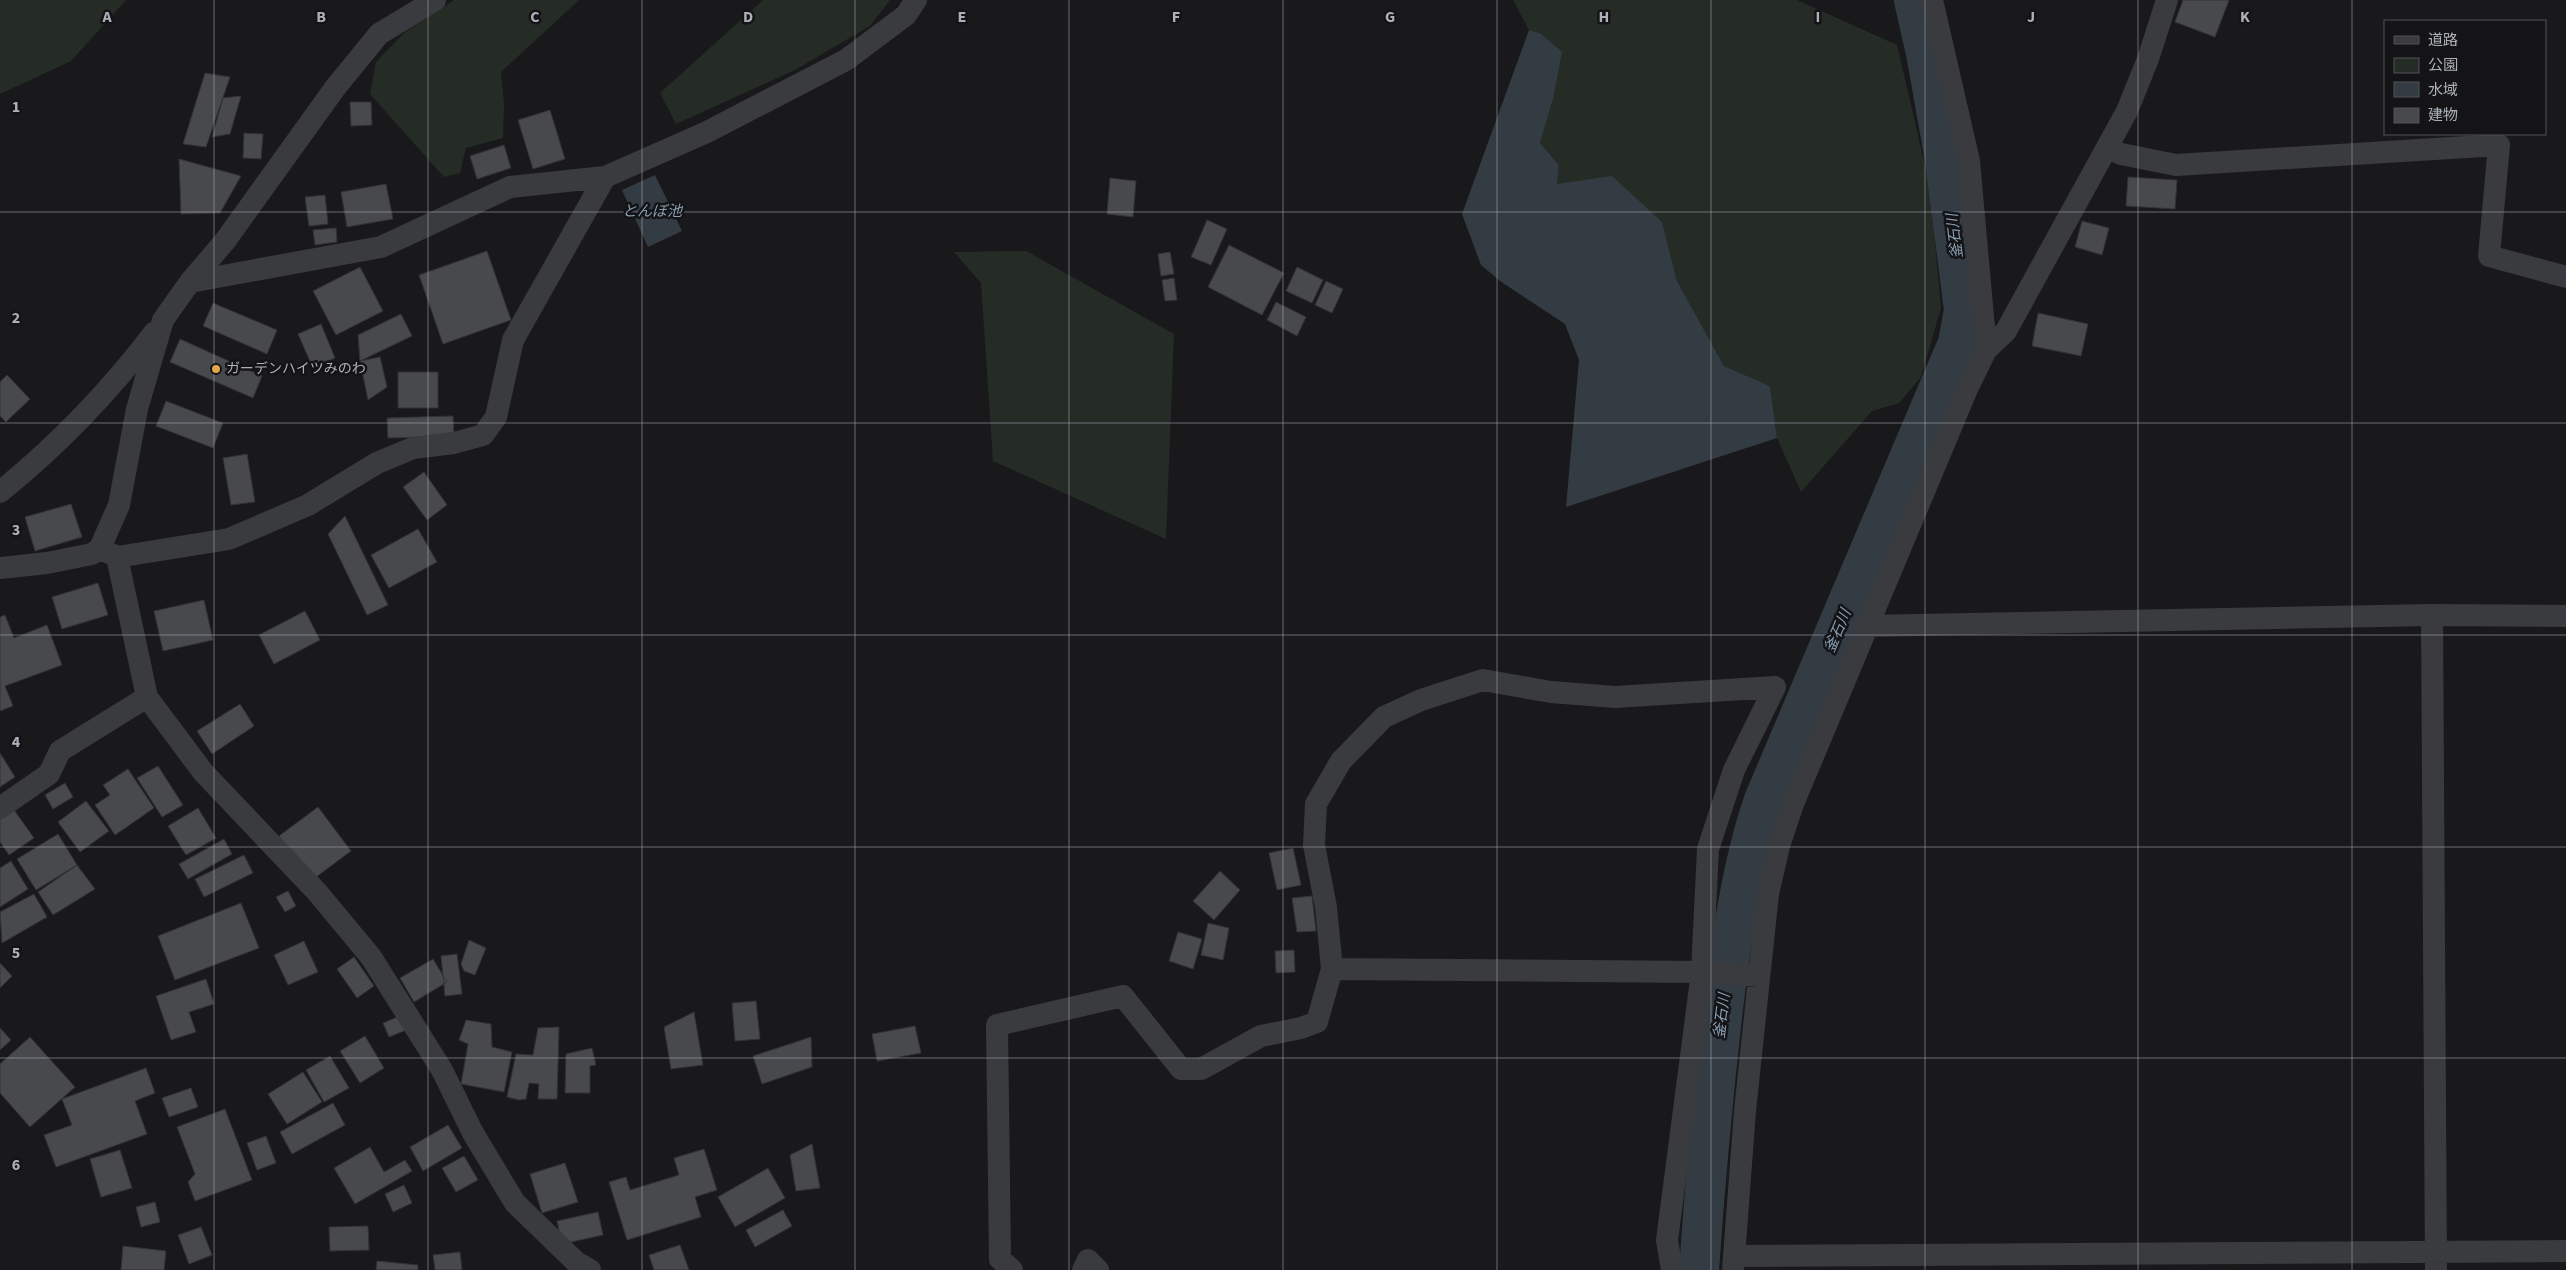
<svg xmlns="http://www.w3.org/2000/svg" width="2566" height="1270" font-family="'Source Sans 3','Noto Sans JP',sans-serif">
<rect width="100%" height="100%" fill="#19191b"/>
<path fill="#252c26" d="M0,0H126L71,61L0,94Z
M454,0H579L501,72L504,105L503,138L466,148L460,173L444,177L370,94L376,62L404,33Z
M763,0H890L870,26L795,70L676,124L660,93Z
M1513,0H1797L1897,45L1930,187L1941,308L1921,377L1899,403L1872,411L1801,492L1777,438L1770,386L1724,366L1677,281L1662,222L1557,185L1559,165L1540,143L1553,99L1540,33L1529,30Z
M1026,251L1174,334L1166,539L993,461L981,283L954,252Z"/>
<path fill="#333c43" d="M1529,30L1540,33L1562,52L1553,99L1540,143L1559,165L1557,184L1612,176L1662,222L1677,281L1724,366L1770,386L1777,438L1566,507L1579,360L1565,324L1500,281L1481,265L1462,214Z
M655,175L682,231L648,247L622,190Z"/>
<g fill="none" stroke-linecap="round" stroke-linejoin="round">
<path stroke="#333c43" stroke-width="40" d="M1699,1270C1705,1182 1713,1096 1723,1008C1732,938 1741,867 1764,800L1958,343L1964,310L1945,160L1926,53L1914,0"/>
</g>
<path fill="#48494d" stroke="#333336" d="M2183,0H2229L2215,37L2175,22Z
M205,73L230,77L206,147L183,144Z
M241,96L230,134L212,137L223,98Z
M350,102H371L372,125L351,126Z
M550,110L565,159L533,169L518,120Z
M244,133L263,134L261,159L243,158Z
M504,145L511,168L477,179L470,156Z
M179,159L241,176L220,213L181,214Z
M2128,177L2177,180L2175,209L2126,206Z
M1110,178L1136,181L1133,217L1107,214Z
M386,184L393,219L347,227L341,192Z
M325,195L328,224L309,226L305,197Z
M1207,220L1227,229L1211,265L1191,257Z
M2082,221L2109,228L2102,255L2075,247Z
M336,228L337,242L315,245L313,230Z
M1229,245L1284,273L1262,315L1208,287Z
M487,251L511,320L443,344L419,275Z
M1170,252L1174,274L1161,276L1158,254Z
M360,267L383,311L336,335L313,291Z
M1297,267L1323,280L1312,303L1286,291Z
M1174,278L1177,300L1165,301L1162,280Z
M1326,281L1343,289L1332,313L1315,305Z
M1276,302L1306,317L1297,336L1267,320Z
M213,303L277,330L267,354L203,326Z
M2038,313L2088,324L2081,356L2032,346Z
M401,314L412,336L360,361L358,335Z
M321,324L335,358L313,368L298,334Z
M180,339L262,376L253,398L170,362Z
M380,357L387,387L368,400L360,361Z
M398,372H438V408H398Z
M7,375L30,399L6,422L0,416V382Z
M166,401L223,423L213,448L156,426Z
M453,416L454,436L388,438L387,418Z
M247,454L255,502L231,505L223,458Z
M424,472L447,505L427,520L403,487Z
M71,504L82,537L35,551L25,517Z
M345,516L388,605L367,615L328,534Z
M418,529L437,562L389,588L371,555Z
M98,583L108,615L62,629L52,597Z
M204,600L213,640L163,651L154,611Z
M305,611L320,640L274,664L259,635Z
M5,615L14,638L47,625L62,665L5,686L13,706L0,711V617Z
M240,704L254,726L212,754L197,731Z
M0,753L15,777L0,787Z
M158,766L183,805L162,817L137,778Z
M128,769L154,808L115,835L95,805L110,795L103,785Z
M65,783L73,797L53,809L45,795Z
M86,801L109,831L80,852L58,822Z
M318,807L351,851L312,880L279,836Z
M198,808L216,838L186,855L168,826Z
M14,810L34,838L9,855L0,842V819Z
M58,834L77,865L36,890L17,859Z
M224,839L232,854L188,879L179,864Z
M1293,848L1301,885L1277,890L1269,853Z
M244,855L253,873L204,897L195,879Z
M11,861L28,889L0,907V868Z
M77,865L95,889L53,915L38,892Z
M1220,871L1240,890L1214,920L1193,901Z
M288,891L296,906L285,912L276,897Z
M34,894L47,917L2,943L0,912Z
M1312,896L1316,931L1297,932L1292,898Z
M241,903L259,948L175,980L158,936Z
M1208,923L1229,928L1223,960L1201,955Z
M1178,932L1202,939L1193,969L1169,961Z
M469,940L486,948L475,975L464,971L461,964Z
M304,941L318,972L288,985L274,955Z
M1294,950L1295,972L1276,973L1275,951Z
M457,954L462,994L445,996L441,956Z
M354,957L374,986L357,998L337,969Z
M433,959L447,982L414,1002L400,978Z
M0,963L12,976L0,988Z
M206,979L214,1004L189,1012L196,1032L171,1040L156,996Z
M756,1001L760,1039L735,1041L732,1003Z
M694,1012L703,1065L671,1069L664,1027Z
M400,1016L406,1030L389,1037L383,1023Z
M466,1020L491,1024L492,1047L512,1052L504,1092L461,1084L468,1044L459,1040Z
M915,1026L921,1053L877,1061L872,1034Z
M559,1027L557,1099H538L539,1084L529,1083L526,1099L519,1100L507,1097L516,1054L533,1055L538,1028Z
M0,1028L11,1040L0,1050Z
M365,1036L384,1068L360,1083L340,1051Z
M30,1037L75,1087L30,1127L0,1093V1064Z
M811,1037L812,1067L762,1084L753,1056Z
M592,1048L596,1065L590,1066V1093H565L566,1054Z
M330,1056L349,1088L324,1102L306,1070Z
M146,1068L155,1093L135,1101L147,1134L56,1167L44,1135L72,1125L62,1099Z
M303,1072L322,1102L287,1124L268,1094Z
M191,1088L198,1107L169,1117L162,1098Z
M333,1103L345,1125L292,1154L280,1132Z
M225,1109L252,1180L195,1201L188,1182L195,1174L177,1127Z
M448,1125L462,1148L423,1171L410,1147Z
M266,1136L276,1163L257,1170L247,1143Z
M812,1144L820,1188L796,1191L790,1155Z
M370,1147L384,1172L405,1160L412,1171L355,1204L334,1168Z
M704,1149L717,1190L695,1197L701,1217L627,1240L609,1182L626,1177L630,1190L679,1175L674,1158Z
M120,1150L132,1188L101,1197L90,1159Z
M464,1156L478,1180L456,1192L442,1168Z
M565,1163L578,1202L542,1213L530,1174Z
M768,1168L785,1198L735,1227L718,1197Z
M404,1185L412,1203L393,1212L385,1194Z
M155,1202L160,1222L141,1227L136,1207Z
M783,1210L792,1226L755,1247L746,1230Z
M598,1212L603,1235L562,1244L557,1221Z
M368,1226L369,1250L330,1251L329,1227Z
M201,1227L212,1255L189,1264L178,1235Z
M680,1245L689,1270H654L649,1255Z
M123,1246L166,1251L164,1270H121Z
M460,1252L462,1270H435L433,1255Z
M377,1261L418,1265V1270H376Z"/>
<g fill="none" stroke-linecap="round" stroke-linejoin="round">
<path stroke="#3a3b3f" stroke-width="22" d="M1932,0L1969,161L1986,350
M2107,148L2121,154L2176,165L2499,145L2489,256L2566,277
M190,282L381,247L510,187L605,177L707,132L846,60L906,15L916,0
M0,492C58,445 109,392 154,333
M103,550L117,557L229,539L308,505L377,463L413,448L454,443L483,435L496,417L513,340L605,177
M117,557L147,697L203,772L317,892L371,957L442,1070L473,1133L515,1203L576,1262L590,1270
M0,568L47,563L92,554L100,548L119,505L137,409L163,320L190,282L225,241L335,88L379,34L435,0
M2432,615L2436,1270
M1867,626L2432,615L2566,616
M0,808L49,774L60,751L147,697
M1332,969L1702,972L1759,976
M1734,1256L2566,1251
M1012,1270L1000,1259L997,1025L1123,996L1181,1069H1201L1261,1036L1301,1028L1317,1022L1332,969L1326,907L1314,845L1316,804L1341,761L1384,717L1421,700L1483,680L1551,692L1615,697L1775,687L1734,770L1708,849L1702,972L1667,1240L1672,1270
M1083,1270L1088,1260L1098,1270
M1733,1270L1745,1111L1768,894L1779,846L1793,804L1967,389L1986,350L2006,331L2127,111L2148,59L2167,0"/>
</g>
<path fill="none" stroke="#acb1b9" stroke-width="1" stroke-opacity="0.55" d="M214,0V1270M428,0V1270M642,0V1270M855,0V1270M1069,0V1270M1283,0V1270M1497,0V1270M1711,0V1270M1925,0V1270M2138,0V1270M2352,0V1270M0,212H2566M0,423H2566M0,635H2566M0,847H2566M0,1058H2566"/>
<circle fill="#e3a749" stroke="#141416" stroke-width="2" cx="216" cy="369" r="5"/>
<g text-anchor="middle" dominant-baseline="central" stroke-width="5" stroke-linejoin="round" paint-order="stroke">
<g font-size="14" fill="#acb1b9" stroke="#141416" text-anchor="start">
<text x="226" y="369">ガーデンハイツみのわ</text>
</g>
<g font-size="15" font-style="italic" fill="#879fb1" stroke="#141416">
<text x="652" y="211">とんぼ池</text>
<text transform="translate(1955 236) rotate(-97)">釜石川</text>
<text transform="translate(1838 631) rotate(-67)">釜石川</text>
<text transform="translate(1722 1016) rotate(-83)">釜石川</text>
</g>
</g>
<g font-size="16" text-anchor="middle" font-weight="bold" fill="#acb1b9" stroke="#141416" stroke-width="5" stroke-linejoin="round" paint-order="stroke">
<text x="107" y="22">A</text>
<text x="321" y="22">B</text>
<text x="535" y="22">C</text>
<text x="748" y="22">D</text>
<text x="962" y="22">E</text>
<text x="1176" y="22">F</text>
<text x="1390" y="22">G</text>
<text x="1604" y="22">H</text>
<text x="1818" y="22">I</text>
<text x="2031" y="22">J</text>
<text x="2245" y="22">K</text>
<text x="16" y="112">1</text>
<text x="16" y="323">2</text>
<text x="16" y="535">3</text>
<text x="16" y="747">4</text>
<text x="16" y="958">5</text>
<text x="16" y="1170">6</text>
</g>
<rect x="2384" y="20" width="162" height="115" fill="#141416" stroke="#515357"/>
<rect x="2394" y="36" width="25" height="8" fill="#3a3b3f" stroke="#515357"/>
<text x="2428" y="45" font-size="15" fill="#acb1b9">道路</text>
<rect x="2394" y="58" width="25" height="15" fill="#252c26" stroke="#515357"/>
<text x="2428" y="70" font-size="15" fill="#acb1b9">公園</text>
<rect x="2394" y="82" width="25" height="15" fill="#333c43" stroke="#515357"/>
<text x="2428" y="95" font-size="15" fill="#acb1b9">水域</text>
<rect x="2394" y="108" width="25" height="15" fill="#48494d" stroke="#515357"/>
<text x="2428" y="120" font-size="15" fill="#acb1b9">建物</text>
</svg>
